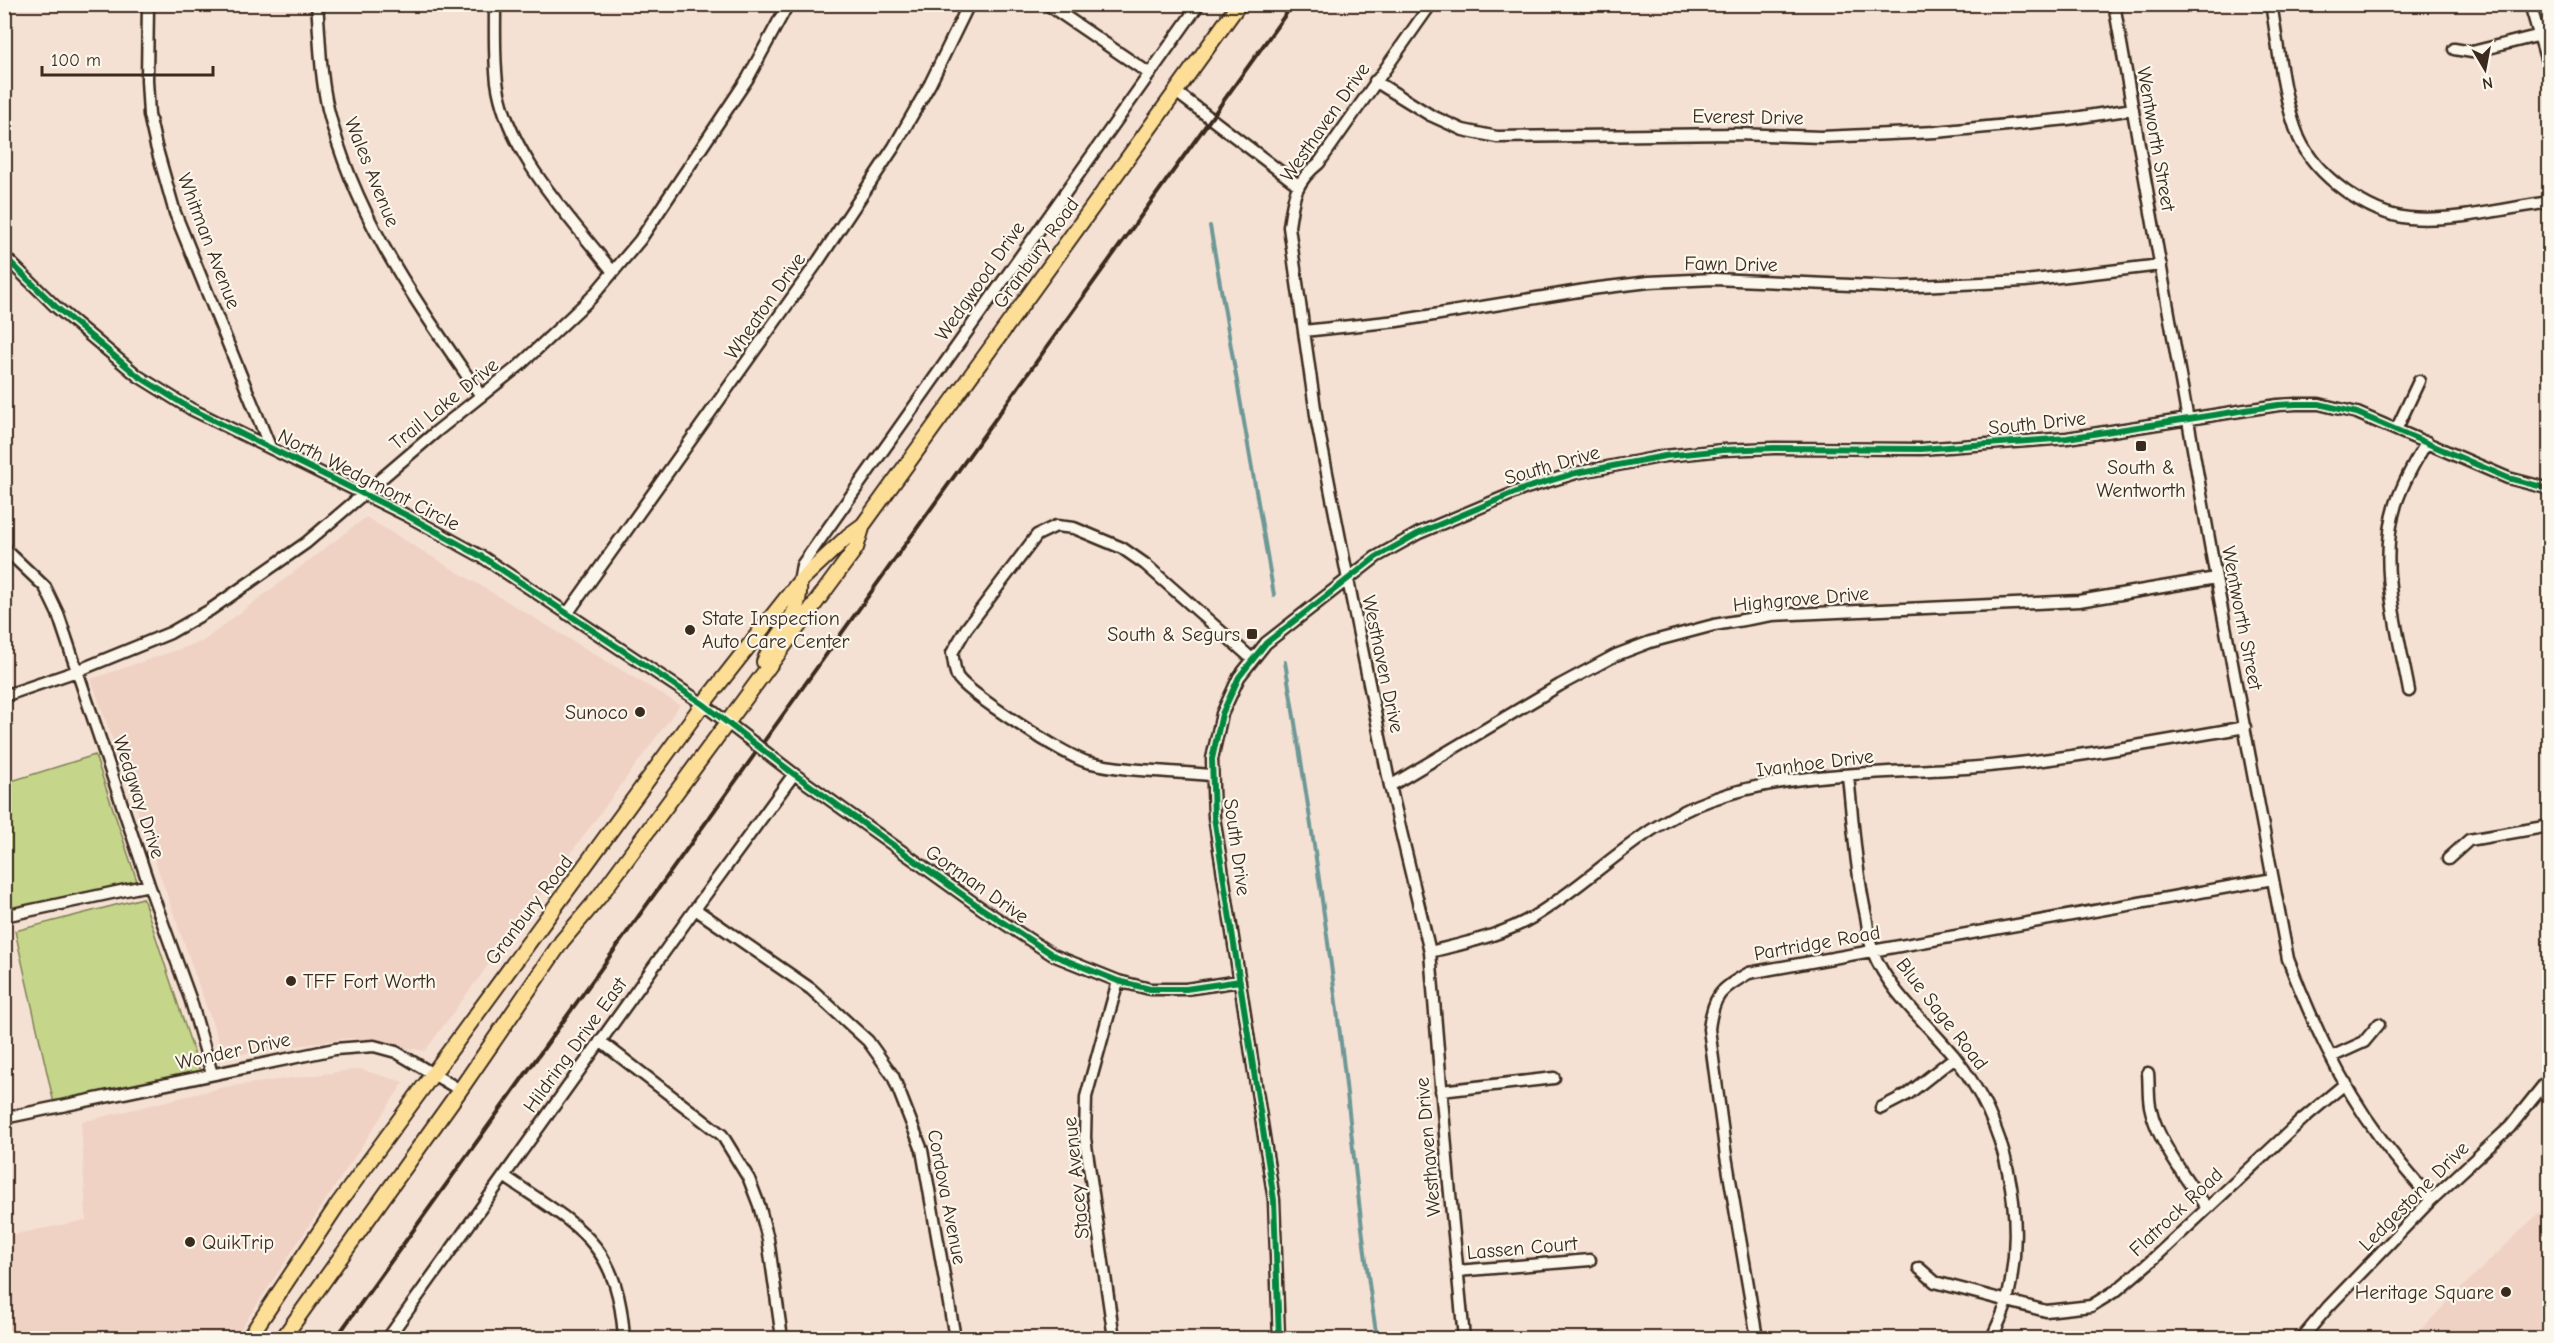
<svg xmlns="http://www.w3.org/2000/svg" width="2554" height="1343" font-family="'Comic Neue',sans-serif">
<rect width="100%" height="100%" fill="#f5e1d4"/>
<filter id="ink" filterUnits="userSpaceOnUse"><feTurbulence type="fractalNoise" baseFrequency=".0167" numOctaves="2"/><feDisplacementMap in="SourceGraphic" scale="12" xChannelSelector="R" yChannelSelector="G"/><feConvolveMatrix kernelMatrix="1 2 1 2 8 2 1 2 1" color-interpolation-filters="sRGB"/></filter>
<g filter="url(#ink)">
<path fill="#f0d2c4" d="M366,517L680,705L425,1051L349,1038L224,1057L91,679L203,641Z
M360,1069L404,1082L235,1338H5V1236L86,1220L81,1122L224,1087Z
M2549,1203V1338H2413L2454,1295Z"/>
<path fill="#c5d68b" stroke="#808054" stroke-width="1.5" d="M95,755L137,881L9,909L4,882L5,783Z
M143,898L200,1071L55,1108L15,931Z"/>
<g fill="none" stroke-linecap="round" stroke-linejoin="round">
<path stroke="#6d9896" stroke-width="4" d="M1210,226L1274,595
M1285,662C1307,794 1327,926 1343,1059C1354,1152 1362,1246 1377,1338"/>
<defs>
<path id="minor" d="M148,4L147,80L149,115L156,146L175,213L270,447
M317,4C320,39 320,75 328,109C355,219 418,304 481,396
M495,4C495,30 494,57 497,82C507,154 570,217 613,272
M1047,4L1150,74
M1431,4L1319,163C1295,182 1293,197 1289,227L1317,422L1352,600L1390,786L1430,952L1449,1183L1464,1338
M2114,4L2216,578L2288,959C2312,1021 2339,1082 2379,1136C2395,1158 2414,1179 2431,1200
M2271,4C2279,48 2282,97 2299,138C2316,176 2368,214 2409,218C2454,222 2506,208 2550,202
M2530,4L2550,72
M2454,49L2472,52L2541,35
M1375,81L1430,115L1463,130L1497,137L1736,134L1821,137L1936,132L2068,119L2133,109
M1176,92L1298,185
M4,256L55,306L138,376L191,409L408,516L484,558L703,704L794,774L981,908L1053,955L1118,981L1150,989H1186L1240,981
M1304,331L1397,321L1591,289L1649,282L1714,279L1896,287L2025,281L2161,265
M2397,428L2419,381
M4,548L45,587L58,614L149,885L191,1001L212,1074
M799,582L802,565L1199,4
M567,614L819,260L894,147L930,84L969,4
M2409,691C2398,631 2377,564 2396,504C2403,483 2415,461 2427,442
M4,696L77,671L170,633L210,610L306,543L437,431L520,365L591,298L640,240L748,78L788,4
M1212,775C1171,771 1127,772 1087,762C1066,756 966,693 957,676C954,669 954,660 952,653L966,629L1037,535L1056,526L1074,528L1122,548L1145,564L1251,658
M1848,776C1853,823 1856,870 1866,916C1868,927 1869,941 1873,952C1889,992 1927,1023 1954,1056C2008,1124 2027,1216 2007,1301C2004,1313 1997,1326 1992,1338
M1390,786L1560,685L1616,655L1650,642L1714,625L1772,615L2079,601L2216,578
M2448,859L2469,840L2550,826
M695,909L811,989L868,1041L893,1076L922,1150L955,1338
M4,916L149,885
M1430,952C1465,943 1503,935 1533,917C1594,880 1642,824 1710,800C1791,771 1881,774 1966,768C2059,761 2153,743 2245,727
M600,1041L722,1135L749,1179L759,1205L768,1239L782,1338
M2331,1057L2364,1042L2379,1024
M2148,1073C2149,1083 2148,1095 2150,1106C2157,1141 2186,1179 2207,1208
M1441,1091L1554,1078
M1881,1108L1908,1094L1955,1057
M4,1118L335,1049L374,1046L396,1052L460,1090
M504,1176C577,1226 618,1241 624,1338
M1919,1268L1935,1282L2046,1311L2091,1306L2117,1290L2151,1261L2304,1118L2346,1083
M1457,1271L1590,1260
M388,1338L695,909L794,774
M1114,1338L1085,1138L1086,1097L1118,981
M1279,1338L1274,1200L1214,817L1212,759L1222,714L1239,677L1266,643L1376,557L1419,533L1526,488L1576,473L1665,456L1723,450L1774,448L1921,449L2067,438L2278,405L2296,404H2319L2357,413L2508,478L2550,489
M1757,1338L1726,1156L1709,1029C1713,996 1720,989 1749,973L2273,879
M2302,1338L2328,1307L2431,1200L2510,1127L2550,1077"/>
<path id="major" d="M764,662C776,630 802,620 799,582
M249,1338L338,1204L703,704L799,582L848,536L863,525
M283,1338L460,1090L562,941L599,897L856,548L863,525L1239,4"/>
</defs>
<use href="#minor" stroke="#3b2a1e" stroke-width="15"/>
<use href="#major" stroke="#3b2a1e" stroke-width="18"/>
<use href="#minor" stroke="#fbf7ec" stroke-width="10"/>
<use href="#major" stroke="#fcde96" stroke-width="14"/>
<path stroke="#3b2a1e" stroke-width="4" d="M336,1338L1293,4"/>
<defs>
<path id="cycleway" d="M4,256L55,306L138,376L191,409L408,516L484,558L703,704L794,774L981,908L1053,955L1118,981L1150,989H1186L1240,981
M1279,1338L1274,1200L1214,817L1212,759L1222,714L1239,677L1266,643L1376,557L1419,533L1526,488L1576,473L1665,456L1723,450L1774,448L1921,449L2067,438L2278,405L2296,404H2319L2357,413L2508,478L2550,489"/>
</defs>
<use href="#cycleway" stroke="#fbf7ec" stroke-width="10"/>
<use href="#cycleway" stroke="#00873e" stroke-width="6"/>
</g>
</g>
<g fill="#3b2a1e" stroke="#fbf7ec" stroke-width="2">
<rect x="2135" y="440" width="12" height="12" rx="3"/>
<circle cx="690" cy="630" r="6"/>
<rect x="1246" y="628" width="12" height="12" rx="3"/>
<circle cx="640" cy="712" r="6"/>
<circle cx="291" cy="981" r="6"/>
<circle cx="190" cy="1242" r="6"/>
<circle cx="2506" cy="1292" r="6"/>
</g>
<g text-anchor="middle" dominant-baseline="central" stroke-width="4.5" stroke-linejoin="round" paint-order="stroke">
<g font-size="20" fill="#3b2a1e" stroke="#fbf7ec">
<text transform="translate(1748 117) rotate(1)">Everest Drive</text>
<text transform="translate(1325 122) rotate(-55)">Westhaven Drive</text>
<text transform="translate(2156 139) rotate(80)">Wentworth Street</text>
<text transform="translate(372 172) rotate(68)">Wales Avenue</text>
<text transform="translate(209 241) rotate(69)">Whitman Avenue</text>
<text transform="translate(1036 253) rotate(-54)">Granbury Road</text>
<text transform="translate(1731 264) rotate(1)">Fawn Drive</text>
<text transform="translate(980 281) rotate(-55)">Wedgwood Drive</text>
<text transform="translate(765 306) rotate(-55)">Wheaton Drive</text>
<text transform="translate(444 404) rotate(-39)">Trail Lake Drive</text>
<text transform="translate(2037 423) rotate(-6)">South Drive</text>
<text transform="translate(1552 465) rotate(-16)">South Drive</text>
<text transform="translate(369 480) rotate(27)">North Wedgmont Circle</text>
<text transform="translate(1801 599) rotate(-5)">Highgrove Drive</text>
<text transform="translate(2242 618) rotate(79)">Wentworth Street</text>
<text transform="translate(1383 664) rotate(78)">Westhaven Drive</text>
<text transform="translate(1815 763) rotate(-7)">Ivanhoe Drive</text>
<text transform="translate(139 797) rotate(72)">Wedgway Drive</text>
<text transform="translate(1237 847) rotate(82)">South Drive</text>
<text transform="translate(977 884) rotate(35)">Gorman Drive</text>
<text transform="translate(529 910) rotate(-53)">Granbury Road</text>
<text transform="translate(1817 943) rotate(-10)">Partridge Road</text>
<text transform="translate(1942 1014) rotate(52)">Blue Sage Road</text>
<text transform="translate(575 1045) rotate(-54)">Hildring Drive East</text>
<text transform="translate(233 1051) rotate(-12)">Wonder Drive</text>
<text transform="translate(1428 1147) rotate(-95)">Westhaven Drive</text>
<text transform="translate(1076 1178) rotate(-96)">Stacey Avenue</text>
<text transform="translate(2414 1196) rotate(-45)">Ledgestone Drive</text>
<text transform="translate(947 1197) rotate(79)">Cordova Avenue</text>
<text transform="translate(2176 1212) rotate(-43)">Flatrock Road</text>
<text transform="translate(1522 1248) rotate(-5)">Lassen Court</text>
</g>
<g font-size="20" fill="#3b2a1e" stroke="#fbf7ec" text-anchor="start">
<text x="2141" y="467" text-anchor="middle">South &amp;<tspan x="2141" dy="23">Wentworth</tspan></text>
<text x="702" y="618">State Inspection<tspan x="702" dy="23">Auto Care Center</tspan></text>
<text x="1240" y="634" text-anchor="end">South &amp; Segurs</text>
<text x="628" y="712" text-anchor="end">Sunoco</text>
<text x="303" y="981">TFF Fort Worth</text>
<text x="202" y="1242">QuikTrip</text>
<text x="2494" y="1292" text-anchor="end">Heritage Square</text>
</g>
</g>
<rect width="2554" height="1343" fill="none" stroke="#fbf7ec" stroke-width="24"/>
<rect x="12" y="12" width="2530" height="1319" fill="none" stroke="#3b2a1e" stroke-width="2" filter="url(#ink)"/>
<g transform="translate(2485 69) rotate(170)" stroke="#fbf7ec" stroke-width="4.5" paint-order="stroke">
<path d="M0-4.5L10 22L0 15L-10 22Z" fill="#3b2a1e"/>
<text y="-9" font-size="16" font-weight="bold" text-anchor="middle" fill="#3b2a1e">N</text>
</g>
<path d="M42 66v9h171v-9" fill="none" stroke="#3b2a1e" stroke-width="3"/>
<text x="51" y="66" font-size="18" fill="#3b2a1e" stroke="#fbf7ec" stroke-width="4.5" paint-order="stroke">100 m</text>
</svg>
